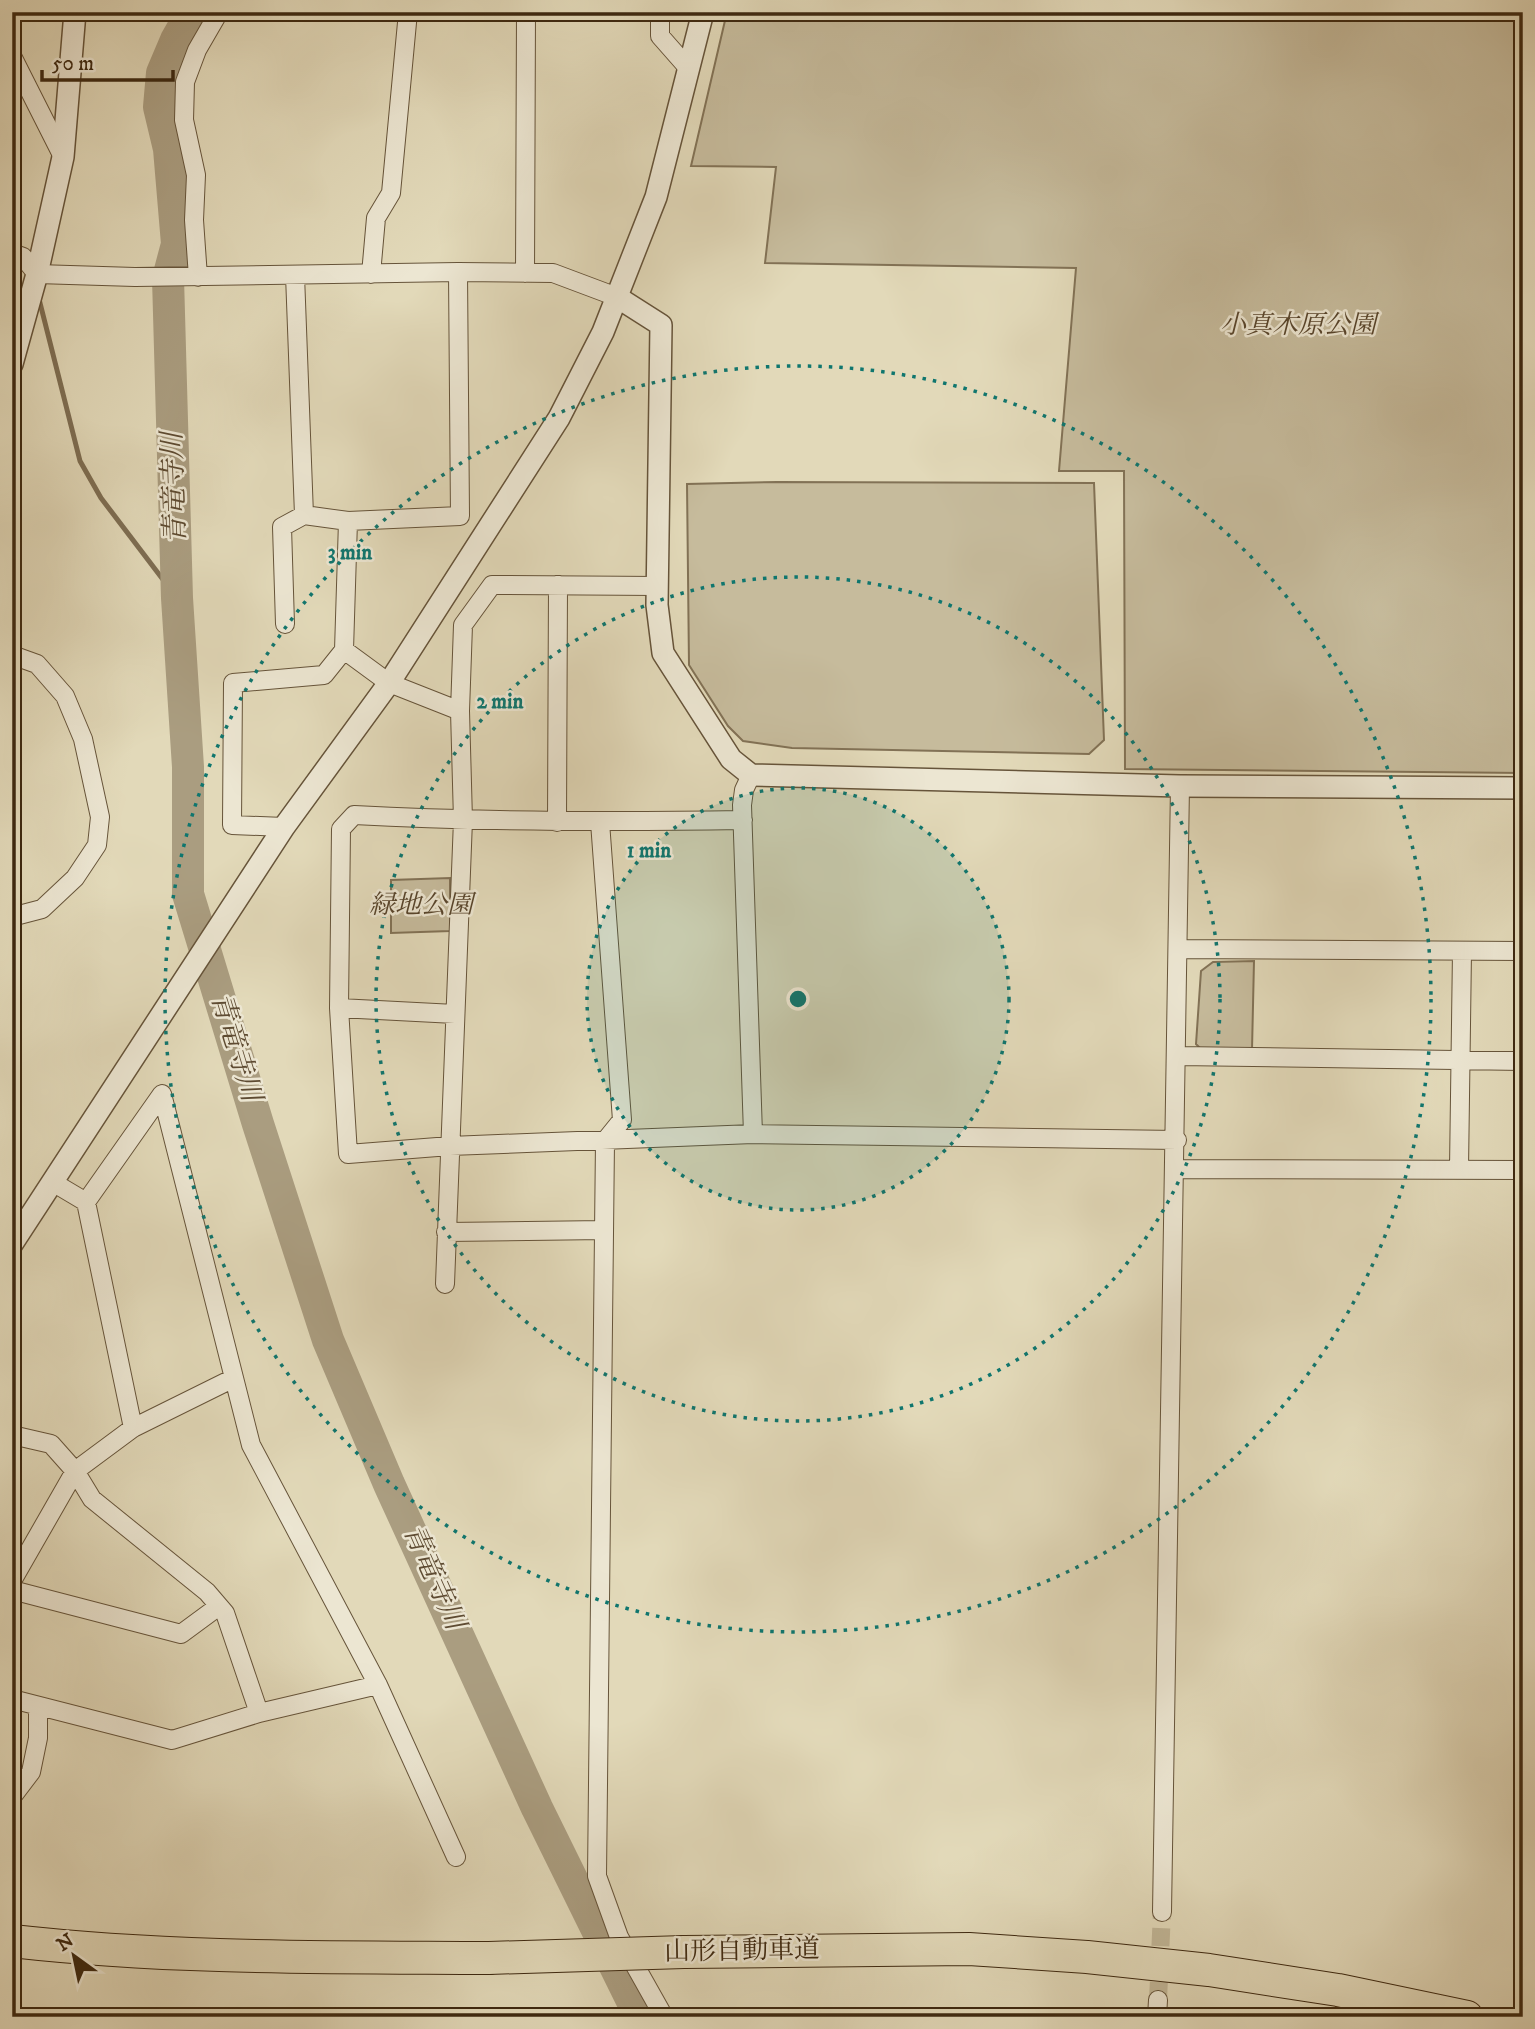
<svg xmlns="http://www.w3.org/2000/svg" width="1535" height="2029" font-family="'IM FELL DW Pica','Noto Serif JP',serif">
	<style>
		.green { fill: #c6bb9c; stroke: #827256; stroke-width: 2 }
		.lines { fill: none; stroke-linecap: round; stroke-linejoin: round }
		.stream { stroke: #7e6e53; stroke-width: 5 }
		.river { stroke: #aa9d80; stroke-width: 32 }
		.minor-tunnel { stroke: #c1b697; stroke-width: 18; stroke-dasharray: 18 9; stroke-linecap: butt }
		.minor-casing { stroke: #66543a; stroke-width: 20 }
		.tertiary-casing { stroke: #66543a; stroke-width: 24 }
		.motorway-casing { stroke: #3d2810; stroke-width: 34 }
		.minor { stroke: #ece6d2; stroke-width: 18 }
		.tertiary { stroke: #ece6d2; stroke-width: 21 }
		.motorway { stroke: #e2d9b9; stroke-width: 32 }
		.motorway-bridge-casing { stroke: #3d2810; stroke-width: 34; stroke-linecap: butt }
		.motorway-bridge { stroke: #e2d9b9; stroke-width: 32 }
		.ring { fill: none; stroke: #0f766e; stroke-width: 3.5; stroke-dasharray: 3.5 7 }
		.labels { text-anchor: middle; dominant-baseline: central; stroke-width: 5; stroke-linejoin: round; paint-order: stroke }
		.park-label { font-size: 26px; font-style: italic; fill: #58452c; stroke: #ece6d2 }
		.street-label { font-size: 26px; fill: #3d2810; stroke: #ece6d2 }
		.water-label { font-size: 28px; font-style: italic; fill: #5e4b32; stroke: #ece6d2 }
		.centre { fill: #0f766e; stroke: #ece6d2; stroke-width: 3.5 }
		.ring-label { font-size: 21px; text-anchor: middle; font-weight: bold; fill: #0f766e; stroke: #ece6d2; stroke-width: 5; stroke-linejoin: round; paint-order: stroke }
	</style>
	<rect width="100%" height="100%" fill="#e2d9b9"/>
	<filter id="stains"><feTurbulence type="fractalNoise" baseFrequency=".00286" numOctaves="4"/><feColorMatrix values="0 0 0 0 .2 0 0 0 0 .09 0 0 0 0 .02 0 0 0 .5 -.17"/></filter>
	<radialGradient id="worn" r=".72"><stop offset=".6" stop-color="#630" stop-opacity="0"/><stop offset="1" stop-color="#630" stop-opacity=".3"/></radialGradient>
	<path class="green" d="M727 12H1523V773L1125 769 1124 471H1059L1076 268 765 263 776 167 691 166Z
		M777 482 1094 483 1104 740 1089 754 792 748 743 741 728 726 689 665 687 484Z
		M450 878V931L391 933V880Z
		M1254 961 1252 1050 1203 1051 1196 1044 1201 971 1213 962Z"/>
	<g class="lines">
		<path class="stream" d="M38 295 80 461 101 498 177 598"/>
		<path class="river" d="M192 12 176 40 162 73 159 107 169 149 177 244 168 278 177 598 188 767V894L258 1124 328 1340 389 1484 537 1808 640 2017"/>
		<path class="minor-tunnel" d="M1158 2000 1162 1912"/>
		<defs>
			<path id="minor" d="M660 12V36L689 69
				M12 56 63 157
				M12 253 23 257 37 274 135 277 458 272 553 273 617 297
				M525 273 526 12
				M371 274 376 218 391 193 408 12
				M295 275 304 515
				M198 277 194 220 196 175 184 120 185 82 197 50 219 12
				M285 624 282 527 304 515 348 521
				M344 650 389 683 460 711 463 820 445 1284
				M12 655 37 664 65 696 83 739 100 817 97 845 75 878 42 909 19 915 12 913
				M460 711 463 625 492 585 658 586
				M751 775 744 790 742 805 753 1134
				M743 820C613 822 484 822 354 815L341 829 339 1008 348 1154 450 1146 753 1134 1177 1140
				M557 822 558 585
				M600 822 622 1120 605 1141 597 1876 619 1937 664 2017
				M284 827 232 825 233 683 324 675 344 650 348 521 460 516 458 272
				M1179 949 1523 951
				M339 1008 455 1014
				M1178 1056 1523 1061
				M1176 1169 1523 1170
				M1459 1169 1462 951
				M54 1183 86 1202
				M446 1232 604 1230
				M133 1428 86 1202 162 1094 251 1445 378 1685 456 1857
				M12 1435 51 1444 75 1471 92 1499 207 1592 225 1613 259 1713
				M12 1581 75 1471 133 1428 234 1378
				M12 1590 181 1634 219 1606
				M12 1699 172 1740 259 1713 378 1685
				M12 1797 31 1772 38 1738V1707
				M1162 1912C1167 1536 1177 1161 1180 786
				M1157 2017 1158 2000"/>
			<path id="tertiary" d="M617 297 661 325 657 605 663 653 731 759 751 775 1180 786 1523 788
				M12 364 37 274 63 157 75 12
				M12 1244 284 827 389 683 559 418 603 332 656 197 703 12"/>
			<path id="motorway" d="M12 1941C171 1959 330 1957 489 1958
				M684 1952 969 1949 1087 1957 1209 1970 1338 1990 1467 2017"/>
		</defs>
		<use href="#minor" class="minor-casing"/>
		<use href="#tertiary" class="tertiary-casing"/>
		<use href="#motorway" class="motorway-casing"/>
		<use href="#minor" class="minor"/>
		<use href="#tertiary" class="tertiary"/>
		<use href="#motorway" class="motorway"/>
		<defs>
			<path id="motorway-bridge" d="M489 1958 684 1952"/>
		</defs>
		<use href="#motorway-bridge" class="motorway-bridge-casing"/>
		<use href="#motorway-bridge" class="motorway-bridge"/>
	</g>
	<circle cx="798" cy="999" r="211" fill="#0f766e" fill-opacity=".12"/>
	<g class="ring">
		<circle cx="798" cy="999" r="211"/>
		<circle cx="798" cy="999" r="422"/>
		<circle cx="798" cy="999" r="633"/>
	</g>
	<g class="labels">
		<g class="park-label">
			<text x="1298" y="325">小真木原公園</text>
			<text x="421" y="905">緑地公園</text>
		</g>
		<g class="street-label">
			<text transform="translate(742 1951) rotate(-1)">山形自動車道</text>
		</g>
		<g class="water-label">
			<text transform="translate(174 488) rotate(-92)">青竜寺川</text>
			<text transform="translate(236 1047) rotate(73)">青竜寺川</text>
			<text transform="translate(434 1577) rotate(66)">青竜寺川</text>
		</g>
	</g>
	<circle cx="798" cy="999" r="10" class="centre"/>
	<g class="ring-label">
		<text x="350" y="559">3 min</text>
		<text x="500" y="708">2 min</text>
		<text x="649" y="857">1 min</text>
	</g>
	<rect width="1535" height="2029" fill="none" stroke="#e2d9b9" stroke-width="42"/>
	<rect x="14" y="14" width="1507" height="2001" fill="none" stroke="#3d2810" stroke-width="3.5"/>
	<rect x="21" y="21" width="1493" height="1987" fill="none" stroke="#3d2810" stroke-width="2"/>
	<g transform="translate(74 1956) rotate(327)" stroke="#ece6d2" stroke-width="5" paint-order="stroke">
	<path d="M0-5L12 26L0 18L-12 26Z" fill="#3d2810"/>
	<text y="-10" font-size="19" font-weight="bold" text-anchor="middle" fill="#3d2810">N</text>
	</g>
	<path d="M42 70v10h131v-10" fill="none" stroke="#3d2810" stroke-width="3.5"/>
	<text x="52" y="70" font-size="21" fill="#3d2810" stroke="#ece6d2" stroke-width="5" paint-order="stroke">50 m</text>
	<rect width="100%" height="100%" filter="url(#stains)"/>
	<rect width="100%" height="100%" fill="url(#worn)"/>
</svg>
